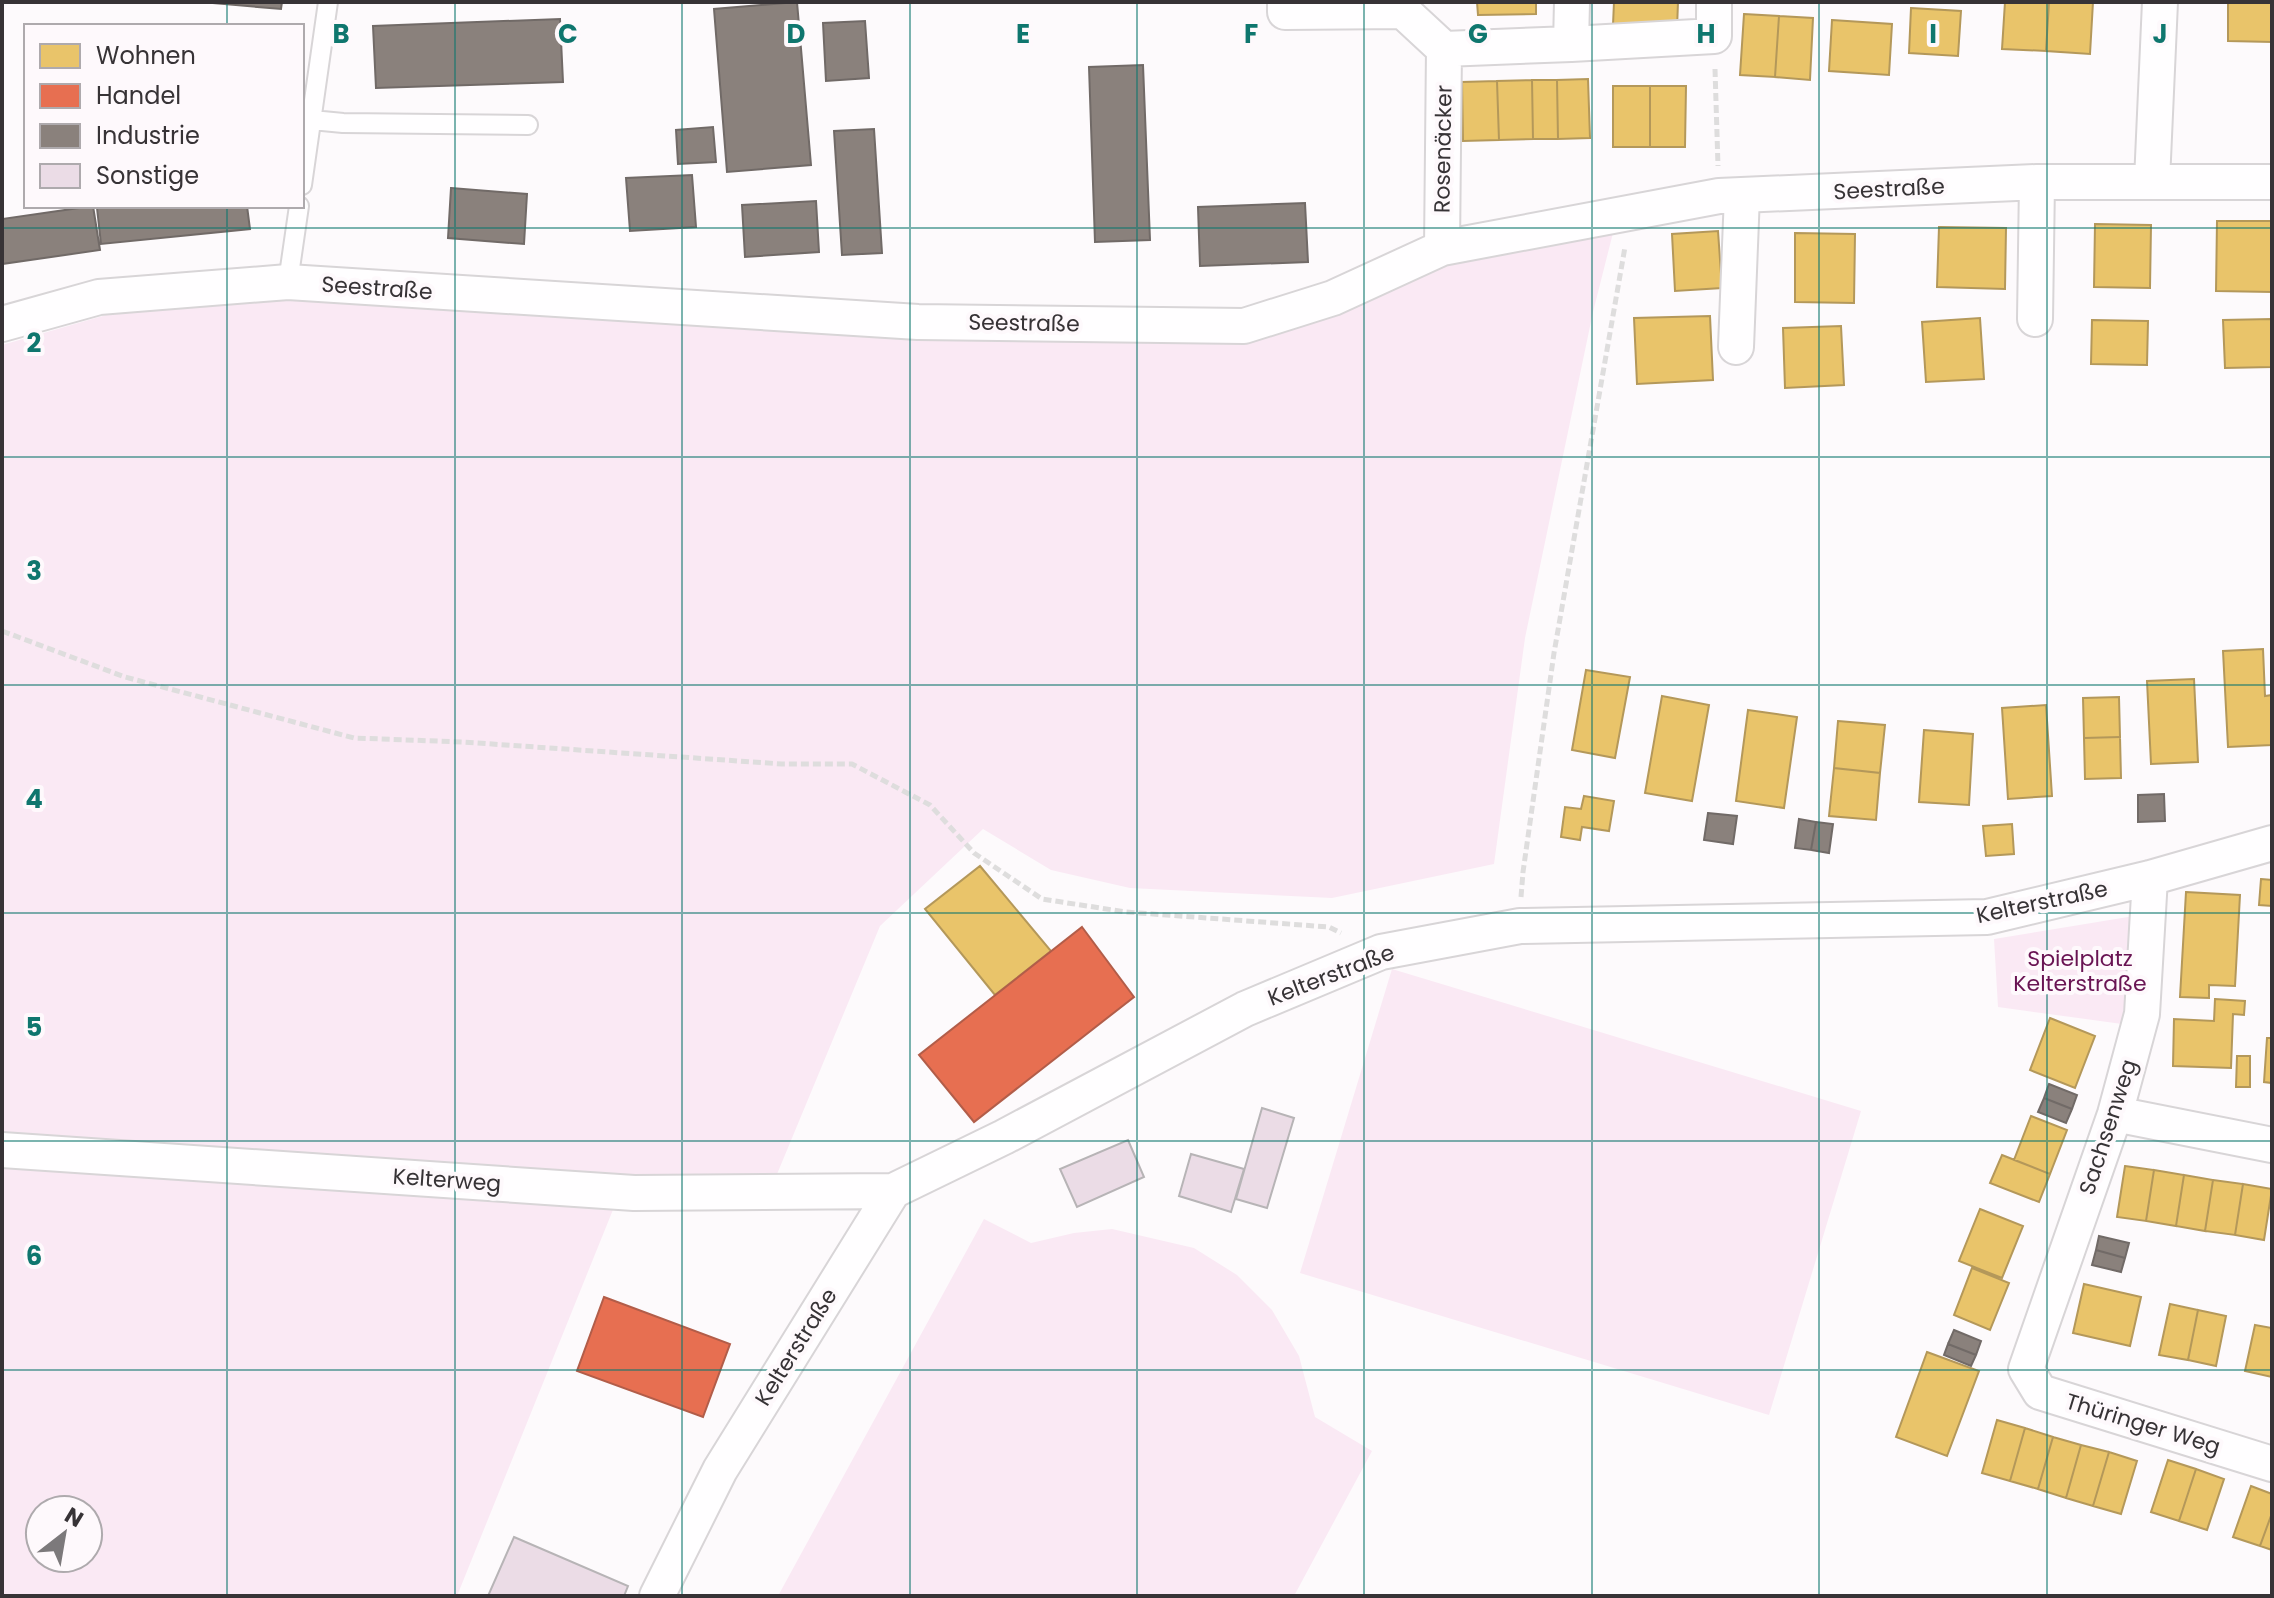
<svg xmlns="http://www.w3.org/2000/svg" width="2274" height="1598" font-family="Poppins,sans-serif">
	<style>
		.green { fill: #fae9f4; fill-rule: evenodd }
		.homes { fill: #e9c46a; stroke: #b4985a; stroke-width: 2 }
		.shops { fill: #e76f51; stroke: #b25d49; stroke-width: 2 }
		.industry { fill: #8a817c; stroke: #716a67; stroke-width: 2 }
		.building { fill: #ebdce6; stroke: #b7b4b6; stroke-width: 2 }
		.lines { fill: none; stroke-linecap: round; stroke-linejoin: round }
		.lane-casing { stroke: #d8d5d7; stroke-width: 22 }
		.street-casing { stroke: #d8d5d7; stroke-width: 38 }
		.path { stroke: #dedddd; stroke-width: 5; stroke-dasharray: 8 4; stroke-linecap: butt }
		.lane { stroke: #fffeff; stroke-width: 18 }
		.street { stroke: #fffeff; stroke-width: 34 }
		.grid { fill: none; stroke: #0f766e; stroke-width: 2; stroke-opacity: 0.55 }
		.labels { text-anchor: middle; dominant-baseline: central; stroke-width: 8; stroke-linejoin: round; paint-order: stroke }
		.street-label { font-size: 22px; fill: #373336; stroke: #fef9fc }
		.park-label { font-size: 22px; fill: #691453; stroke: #fef9fc }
		.grid-label { font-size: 26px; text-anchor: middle; font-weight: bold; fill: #0f766e; stroke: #fef9fc; stroke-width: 8; stroke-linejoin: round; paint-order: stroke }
	</style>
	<rect width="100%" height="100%" fill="#fdfafc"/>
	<path class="green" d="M1616 221 1593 312 1525 638 1494 864 1332 898 1130 888 1051 870 983 829 880 926 775 1179 625 1180 457 1596H2V345L113 313 296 296 1244 337 1444 263ZM40 1510H88V1558H40Z
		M2134 916 2122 1024 1998 1007 1994 939Z
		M1392 969 1861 1111 1769 1415 1300 1273Z
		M984 1219 1031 1243 1074 1233 1112 1229 1194 1248 1237 1275 1272 1310 1299 1356 1315 1417 1372 1451 1294 1596H778Z"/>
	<path class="homes" d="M1477 2H1536V14L1478 15Z
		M1614 2H1678L1677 29 1613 25Z
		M2005 2H2049L2046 51 2002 49Z
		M2049 2H2093L2090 54 2046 51Z
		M2228 2H2272V42L2228 41Z
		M1911 8 1961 11 1958 56 1909 53Z
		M1744 14 1779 16 1775 77 1740 75Z
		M1779 16 1813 18 1810 80 1775 77Z
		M1832 20 1892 24 1889 75 1829 71Z
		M1588 79 1590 138 1558 139 1557 80Z
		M1532 80 1533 139 1499 140 1497 81Z
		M1532 80H1557L1558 139H1533Z
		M1497 81 1499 140 1463 141 1462 82Z
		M1613 86H1650V147H1613Z
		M1650 86H1686L1685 147H1650Z
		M2217 221H2272V292L2216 291Z
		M2095 224 2151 225 2150 288 2094 287Z
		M1939 227 2006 228 2005 289 1937 287Z
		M1718 231 1722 288 1675 291 1672 234Z
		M1795 233 1855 234 1854 303 1795 302Z
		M1710 316 1713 380 1637 384 1634 318Z
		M1980 318 1984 379 1926 382 1922 322Z
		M2272 319V367L2225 368 2223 320Z
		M2092 320 2148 321 2147 365 2091 364Z
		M1841 326 1844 385 1785 388 1783 328Z
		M2263 649 2265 696 2272 695V745L2228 747 2223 651Z
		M1586 670 1630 677 1615 758 1572 750Z
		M2194 679 2198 762 2151 764 2147 681Z
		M1662 696 1709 705 1692 801 1645 793Z
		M2119 697 2120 737 2084 738 2083 698Z
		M2046 705 2052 796 2008 799 2002 708Z
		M1748 710 1797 717 1784 808 1736 801Z
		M1838 721 1885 725 1880 773 1834 768Z
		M1924 730 1973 734 1969 805 1919 802Z
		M2120 737 2121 778 2085 779 2084 738Z
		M1834 768 1880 773 1876 820 1829 816Z
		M1584 796 1614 801 1609 831 1582 827 1580 840 1561 837 1565 807 1581 809Z
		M2012 824 2014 854 1986 856 1983 826Z
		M980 866 1051 951 995 995 925 909Z
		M2261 879 2272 880V906L2259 905Z
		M2186 892 2240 895 2235 986 2209 985V998L2180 997Z
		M2215 999 2245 1001 2244 1015 2233 1014 2231 1068 2173 1066 2174 1019 2214 1021Z
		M2050 1018 2095 1036 2075 1088 2030 1070Z
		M2267 1038H2272V1083L2264 1082Z
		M2237 1056H2250V1087H2236Z
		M2031 1116 2067 1130 2050 1174 2014 1160Z
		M2002 1155 2050 1174 2039 1202 1990 1183Z
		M2125 1166 2154 1170 2146 1221 2117 1217Z
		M2154 1170 2184 1175 2176 1226 2146 1221Z
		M2184 1175 2213 1180 2205 1231 2176 1226Z
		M2213 1180 2243 1184 2235 1235 2205 1231Z
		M2243 1184 2272 1189 2264 1240 2235 1235Z
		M1980 1209 2023 1226 2002 1278 1959 1261Z
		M1972 1268 2009 1283 1990 1330 1954 1315Z
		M2084 1284 2141 1297 2130 1346 2073 1333Z
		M2170 1304 2198 1310 2188 1360 2159 1355Z
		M2198 1310 2226 1316 2216 1366 2188 1360Z
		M2255 1325 2272 1328V1377L2245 1371Z
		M1927 1352 1979 1371 1947 1456 1896 1437Z
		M1997 1420 2025 1428 2010 1481 1982 1473Z
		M2025 1428 2053 1437 2038 1489 2010 1481Z
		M2053 1437 2081 1445 2066 1498 2038 1489Z
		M2081 1445 2109 1452 2093 1506 2066 1498Z
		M2109 1452 2137 1461 2121 1514 2093 1506Z
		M2168 1460 2196 1469 2179 1521 2151 1512Z
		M2196 1469 2224 1479 2207 1530 2179 1521Z
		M2251 1486 2272 1494V1513L2260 1546 2233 1537Z
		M2272 1513V1550L2260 1546Z"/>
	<path class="shops" d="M1082 927 1134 997 974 1122 919 1055Z
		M604 1297 730 1344 703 1417 577 1371Z"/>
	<path class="industry" d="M201 2H282L281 9Z
		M797 2 811 165 727 172 714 9Z
		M560 19 563 82 376 88 373 26Z
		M865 21 869 78 826 81 823 23Z
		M1143 65 1150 240 1095 242 1089 67Z
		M713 127 716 162 678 164 676 130Z
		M874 129 882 253 842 255 834 131Z
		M692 175 696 227 630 231 626 178Z
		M451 188 527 194 524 244 448 238Z
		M816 201 819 252 745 257 742 205Z
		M1305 203 1308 262 1200 266 1198 207Z
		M93 206 100 250 2 264V219Z
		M117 206H247L250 229 101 244 97 208Z
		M2164 794 2165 821 2138 822V795Z
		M1708 813 1737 816 1733 844 1704 840Z
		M1799 819 1816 822 1811 850 1795 848Z
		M1816 822 1833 824 1829 853 1811 850Z
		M2049 1084 2077 1095 2072 1109 2044 1098Z
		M2044 1098 2072 1109 2066 1123 2038 1112Z
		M2099 1236 2129 1243 2125 1258 2096 1250Z
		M2096 1250 2125 1258 2121 1272 2092 1265Z
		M1954 1330 1981 1341 1976 1355 1948 1344Z
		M1948 1344 1976 1355 1971 1366 1944 1355Z"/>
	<path class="building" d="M1262 1108 1294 1118 1267 1208 1236 1199Z
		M1128 1140 1144 1177 1077 1207 1060 1169Z
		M1191 1154 1244 1169 1231 1212 1179 1196Z
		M514 1537 628 1586 624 1596H488Z"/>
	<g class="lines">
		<defs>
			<path id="lane" d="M312 120 343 123 528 125
				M302 185 328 2
				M288 282 299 206"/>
			<path id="street" d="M1285 2V12L1403 11 1444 49
				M1571 44 1714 36V2
				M2152 181 2160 2
				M1442 248 1444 49 1571 44 1572 2
				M2035 319 2037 182
				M2 324 99 297 288 282 918 322 1244 326 1333 298 1442 248 1719 196 2037 182H2272
				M1736 347 1742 195
				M2150 878 2142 1014 2115 1114 2026 1369 2040 1392 2272 1464
				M2115 1114 2272 1145
				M2 1150 634 1193 893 1191
				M657 1596 720 1470 893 1191 1004 1137 1245 1009 1381 952 1520 926 1987 917 2150 878 2272 843"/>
		</defs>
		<use href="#lane" class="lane-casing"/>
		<use href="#street" class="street-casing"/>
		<path class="path" d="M1715 69 1718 166
			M2 631 125 677 354 738 463 742 782 764H852L930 805 974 853 1042 899 1126 912 1329 927 1341 933
			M1521 897 1523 872 1554 653 1625 247"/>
		<use href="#lane" class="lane"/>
		<use href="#street" class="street"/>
	</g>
	<path class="grid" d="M227 2V26M455 2V1596M682 2V1596M910 2V1596M1137 2V1596M1364 2V1596M1592 2V1596M1819 2V1596M2047 2V1596M227 206V1596M2 228H2272M2 457H2272M2 685H2272M2 913H2272M2 1141H2272M2 1370H2272"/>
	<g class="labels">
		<g class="street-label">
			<text transform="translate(1443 149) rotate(-89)">Rosenäcker</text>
			<text transform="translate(1889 189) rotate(-3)">Seestraße</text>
			<text transform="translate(377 288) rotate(4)">Seestraße</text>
			<text transform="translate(1024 323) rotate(1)">Seestraße</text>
			<text transform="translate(2042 902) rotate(-12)">Kelterstraße</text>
			<text transform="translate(1331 975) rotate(-21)">Kelterstraße</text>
			<text transform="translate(2108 1127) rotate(-72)">Sachsenweg</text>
			<text transform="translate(447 1180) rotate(4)">Kelterweg</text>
			<text transform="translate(796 1347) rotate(-58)">Kelterstraße</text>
			<text transform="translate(2143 1424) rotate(17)">Thüringer Weg</text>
		</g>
		<g class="park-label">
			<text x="2080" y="958">Spielplatz<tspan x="2080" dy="25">Kelterstraße</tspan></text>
		</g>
	</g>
	<g class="grid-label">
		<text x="341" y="43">B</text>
		<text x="568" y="43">C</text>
		<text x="796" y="43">D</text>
		<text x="1023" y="43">E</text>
		<text x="1251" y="43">F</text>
		<text x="1478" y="43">G</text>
		<text x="1706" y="43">H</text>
		<text x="1933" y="43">I</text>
		<text x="2160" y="43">J</text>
		<text x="34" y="352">2</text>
		<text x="34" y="580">3</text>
		<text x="34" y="808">4</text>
		<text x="34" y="1036">5</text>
		<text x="34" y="1265">6</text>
	</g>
	<rect width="2274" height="1598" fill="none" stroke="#373336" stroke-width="8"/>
	<rect x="24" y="24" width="280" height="184" fill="#fef9fc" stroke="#aeaaad" stroke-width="2"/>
	<rect x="40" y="44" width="40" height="24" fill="#e9c46a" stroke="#aeaaad" stroke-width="2"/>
	<text x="96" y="64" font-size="24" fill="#373336">Wohnen</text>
	<rect x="40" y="84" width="40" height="24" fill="#e76f51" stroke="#aeaaad" stroke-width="2"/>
	<text x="96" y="104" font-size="24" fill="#373336">Handel</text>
	<rect x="40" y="124" width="40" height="24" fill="#8a817c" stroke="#aeaaad" stroke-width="2"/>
	<text x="96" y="144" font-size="24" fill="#373336">Industrie</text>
	<rect x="40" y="164" width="40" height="24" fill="#ebdce6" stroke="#aeaaad" stroke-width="2"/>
	<text x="96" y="184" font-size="24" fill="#373336">Sonstige</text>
	<g transform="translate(64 1534) rotate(31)"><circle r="38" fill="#fef9fc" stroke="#aeaaad" stroke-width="2"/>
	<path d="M0-6L14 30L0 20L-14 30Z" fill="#7c797b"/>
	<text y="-12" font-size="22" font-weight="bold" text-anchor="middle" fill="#373336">N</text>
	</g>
</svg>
